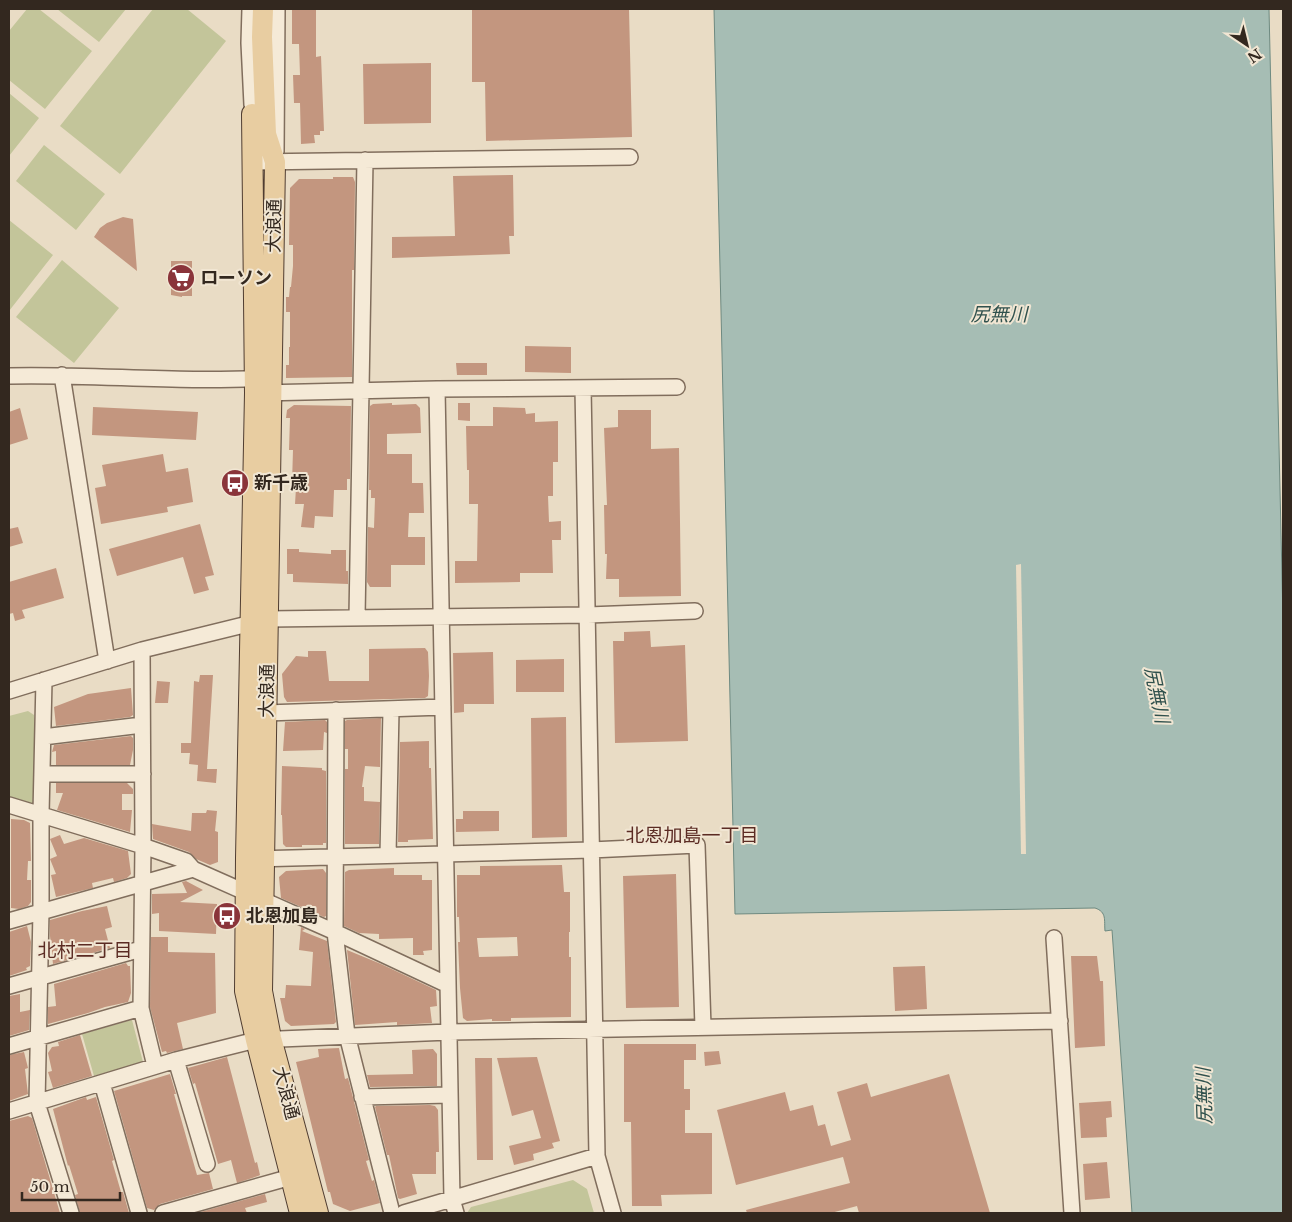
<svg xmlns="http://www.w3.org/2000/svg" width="1292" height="1222" font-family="'Libre Baskerville','Noto Sans JP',serif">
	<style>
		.green { fill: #c3c59a }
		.water { fill: #a6bdb4; stroke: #6e8a81 }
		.pier { fill: #e9dcc5 }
		.building { fill: #c3967f; fill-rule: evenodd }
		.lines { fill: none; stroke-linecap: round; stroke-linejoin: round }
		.minor-casing { stroke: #816e5d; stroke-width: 18 }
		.major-casing { stroke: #503d31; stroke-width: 22 }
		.minor { stroke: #f5ead7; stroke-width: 15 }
		.major { stroke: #e8cda1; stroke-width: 20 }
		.labels { text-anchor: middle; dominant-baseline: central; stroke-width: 4; stroke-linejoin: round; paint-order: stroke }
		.street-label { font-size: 18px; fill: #33281f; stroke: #f1e6d3 }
		.poi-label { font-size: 18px; font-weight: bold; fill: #33281f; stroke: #f1e6d3; text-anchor: start }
		.water-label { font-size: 19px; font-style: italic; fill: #30514d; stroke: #f1e6d3 }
		.neighbourhood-label { font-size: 19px; fill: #5b2b23; stroke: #f1e6d3 }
	</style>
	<rect width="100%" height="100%" fill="#e9dcc5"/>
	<path class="green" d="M27 9H39L92 51 45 109 9 80V31Z
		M57 9H126L99 42Z
		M153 9H187L226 41 120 174 60 126Z
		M9 93 39 118 9 156Z
		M44 145 105 194 76 230 16 181Z
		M9 220 53 255 9 311Z
		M62 260 119 308 74 363 16 317Z
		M28 711 34 715 36 801 28 806 9 801V716Z
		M132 1020 143 1062 94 1076 82 1034Z
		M573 1180 587 1189 594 1213H467L471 1207Z"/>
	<path class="water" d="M714 9H1269L1283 620V1213H1132L1112 930 1105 931C1104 920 1107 912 1095 908L735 914Z"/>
	<path class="pier" d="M1021 564 1026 854H1021L1016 565Z"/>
	<path class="building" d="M292 9H316V57L321 56 324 131H320V135H314L315 143 301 144 300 103H294L293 75H300L299 44H292Z
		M472 9H629L632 137 486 141 485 82H472Z
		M431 63V123L364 124 363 64Z
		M513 175 514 236H509L510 254 392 258V237L455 236 453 176Z
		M333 177H353L355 182 354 270H352V377L286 378V365H289V347H290V312H286V297H289L290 287H291L293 266V245H289L290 188 299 179H333Z
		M123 217 133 219 137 271 94 237 100 228 107 223Z
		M171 261H192V296H182V297L171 295Z
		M525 346 571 347V373L525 372Z
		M456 363H487V375H457Z
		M392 403V405L416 404 420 408 421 433 387 434V454H412V483H423L424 513H409L408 537H425V565H391V587H370L367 582 368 527 374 528 375 498H371V490H369L370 406 373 404Z
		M458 403H470V421L458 420Z
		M294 405 351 406 350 479H347V490H334L333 517 315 516 314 528 301 527 304 504H295L296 488H294V483H292L293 450H289L290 418H286L287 410Z
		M93 407 198 412 196 440 92 435Z
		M493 407 525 408 526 414 535 413V422L558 421V462H553V496H548L549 522 561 521V540H552L553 573H520V582L455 583V561H477L478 504H469V470H467L466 426H493Z
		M20 408 28 439 9 445V412Z
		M618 410H651V449L679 448 681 596 619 597V579H606L607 554H605L604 505H607L604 428 618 427Z
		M163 454 166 472 188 468 193 502 167 507 168 512 101 524 95 488 106 486 102 465Z
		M200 524 214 575 205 577 209 590 194 594 183 557 117 576 109 549Z
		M18 527 23 543 9 547V529Z
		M287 549H299V552L331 554V550H346V571H348V584L293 582V574H287Z
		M56 568 64 598 22 610 25 618 15 621 13 613 9 614V582Z
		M650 631 651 647 685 645 688 741 615 743 613 641H624V632Z
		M425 648 428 652 429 676 428 696 425 698 287 702 284 697 282 674 296 656 308 657V651H326L329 681H369V649Z
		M493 652 494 704H464V712L454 713 453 653Z
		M564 659V692H516V660Z
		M200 675H213L207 769H217L216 783 197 781 198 765 189 764 190 753H181V743H191L194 681 199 682Z
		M157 681 170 682 168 703H155Z
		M131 688 133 715 130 717 56 726 54 707 88 694Z
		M566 717 567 837 532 838 531 718Z
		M381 718 380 767 365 766 362 787H364V801L380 802 379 844H345V769H348V749H345V721L347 720Z
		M325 720 327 722V733L324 732 323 750 283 751 285 722Z
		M131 736 133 738V750L130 765H56V751L52 752 54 745Z
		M429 741V768H431L433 839 408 840V842H398L400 742Z
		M282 766 322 768V770L326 771V843H323V845H302V847H286L283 844 282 815H281Z
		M56 783H127L133 789V794H122V810H132L130 832 57 810 63 793H56Z
		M207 810 217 811 215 831 218 832V862L210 865 196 859 189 852 153 839 152 824 191 831 192 813H206Z
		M463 811H499V831L456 832V819H463Z
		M11 819 24 820 30 823 31 861H28L27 880H31V902L28 906 19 909 11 908Z
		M60 835 64 844 84 838 128 851 131 874 127 878 114 882 113 878 92 883 93 888 56 897 51 875 56 874 50 859 57 856 50 839Z
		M562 865 564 892H570V932H569V957H571V1017L511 1018V1021H492V1019L467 1021 463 1018 460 988 458 942H460L459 917H457V875H480V866ZM517 937 518 956 479 957 477 938Z
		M394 868V875H422V880H432V950L423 951 424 955H413V938L379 939V934L359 933 344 926 345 872 349 870Z
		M323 869 326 873V916L324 917 281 898 279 877 286 871Z
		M676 874 679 1007 626 1008 623 876Z
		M186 881 203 890 180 902 217 904 216 934 159 931V913L152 914V894L187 893 182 882Z
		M107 906 112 927 105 929 110 948 53 964 50 936V920L82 911Z
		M27 926 31 942 30 966 26 968 27 970 9 976V932Z
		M301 927 305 929 302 931 327 941 336 1022 334 1024 291 1026 285 1021 280 998H285L286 985 311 986 313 952 299 950Z
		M151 937H168V952L215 953 216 1013 177 1023 183 1049 167 1053 166 1051 162 1052 150 1007Z
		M347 950 381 964 436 990 437 1006 430 1007 432 1023 397 1025V1022L355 1025Z
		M1071 956H1097L1100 981H1103L1105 1046 1075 1048Z
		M126 963 128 966H130L131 993 128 1002 105 1007 88 1013 48 1024V1007L56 1006 54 984Z
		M925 966 927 1009 895 1011 893 967Z
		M20 994V1012L30 1010 29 1030 9 1036V996Z
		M80 1035 92 1076 53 1088 48 1072 52 1071 48 1053 52 1047 59 1046 58 1042Z
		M624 1044H696V1060H684V1089H690V1110H685V1133H712V1194L661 1195 662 1206H632L631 1122H624Z
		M339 1048 345 1079 348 1078 369 1160 366 1161 372 1181 374 1180 380 1203 350 1211 333 1204 330 1192H328L296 1062 319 1057 318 1049Z
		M433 1049 437 1054V1086L370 1087 367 1075 413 1074 412 1050Z
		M719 1051 721 1064 705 1066 704 1052Z
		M24 1052 28 1068 25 1069 28 1094 9 1101V1055Z
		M227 1057 255 1163 257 1162 260 1175 258 1176 237 1183 231 1160 218 1164 195 1083 193 1084 188 1068Z
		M537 1057 560 1141 552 1143 554 1148 533 1154 534 1160 514 1165 509 1146 541 1138 533 1110 512 1116 497 1058Z
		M475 1058H492L493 1160H477Z
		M170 1074 176 1094H174L197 1175 209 1173 213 1189 160 1204 154 1210 147 1208 114 1091Z
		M949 1074 990 1213H859L857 1206 831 1213H747L746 1210 850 1183 843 1157 736 1185 717 1110 785 1092 790 1111 813 1105 818 1126 825 1124 831 1146 851 1140 837 1092 867 1083 871 1097Z
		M86 1097 87 1100 96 1097 114 1160 112 1161 121 1192H123L129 1213H80L75 1195 78 1194 69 1165 68 1166 53 1109Z
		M1111 1101 1112 1117 1106 1118 1107 1137 1081 1138 1079 1103Z
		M430 1105 435 1106 438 1110 439 1152H436V1174H412L417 1194 400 1199 398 1198 389 1155H387L375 1107 376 1106Z
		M28 1116 32 1118 60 1213H9V1121Z
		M1107 1162 1110 1198 1085 1200 1083 1164Z
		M265 1194 267 1202 245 1208 247 1213H197Z"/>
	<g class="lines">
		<defs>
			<path id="minor" d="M250 9 249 43 252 105
				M276 152 277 9
				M254 162 630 157
				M62 375 107 661
				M9 376C94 374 180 383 265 378
				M583 388 597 1156 613 1213
				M437 389 452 1199 456 1213
				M261 393 437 389 677 387
				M357 617 365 160
				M142 650 143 846 141 1008 155 1066
				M44 680 41 814V911L37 1103 71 1213
				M9 691 142 650 268 619 588 615 695 611
				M336 710 335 932 347 1035 392 1213
				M266 713 443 707
				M43 737 142 725
				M42 774H143
				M9 805 143 846 186 861 193 869 335 932 448 985
				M388 855 391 710
				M254 859 591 850 697 845 703 1027
				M9 921 193 869
				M1054 938 1072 1213
				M9 986 141 949
				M9 1046 141 1008
				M176 1060 207 1164
				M102 1083 139 1213
				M362 1097 450 1095
				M9 1111 176 1060 256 1040 449 1032 1060 1021
				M163 1213 291 1177
				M404 1213 597 1156"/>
			<path id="major" d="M263 9 262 37 266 134 275 162 262 991 271 1038 318 1213
				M252 114 255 393 246 858 245 991 256 1040 300 1213"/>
		</defs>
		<use href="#minor" class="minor-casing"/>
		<use href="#major" class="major-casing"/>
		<use href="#minor" class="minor"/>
		<use href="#major" class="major"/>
	</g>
	<defs>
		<symbol id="supermarket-disc" viewBox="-11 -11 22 22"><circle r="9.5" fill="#8a343a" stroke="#f1e6d3"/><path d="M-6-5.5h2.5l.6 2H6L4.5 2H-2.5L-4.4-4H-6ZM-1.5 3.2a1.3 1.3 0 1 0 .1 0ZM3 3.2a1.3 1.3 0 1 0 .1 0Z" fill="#fff"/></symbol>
		<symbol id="bus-disc" viewBox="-11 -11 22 22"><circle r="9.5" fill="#8a343a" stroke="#f1e6d3"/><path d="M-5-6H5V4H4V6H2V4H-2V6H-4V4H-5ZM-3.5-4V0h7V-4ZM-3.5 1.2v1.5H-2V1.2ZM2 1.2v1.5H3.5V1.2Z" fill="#fff"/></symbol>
	</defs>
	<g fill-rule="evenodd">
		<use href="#supermarket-disc" x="165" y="262" width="32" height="32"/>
		<use href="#bus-disc" x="219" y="467" width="32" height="32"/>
		<use href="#bus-disc" x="211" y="900" width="32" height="32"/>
	</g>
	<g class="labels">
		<g class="street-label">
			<text transform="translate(274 226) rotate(-89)">大浪通</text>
			<text transform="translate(267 691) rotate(-89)">大浪通</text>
			<text transform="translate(286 1093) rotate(75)">大浪通</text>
		</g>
		<g class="poi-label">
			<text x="200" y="278">ローソン</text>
			<text x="254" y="483">新千歳</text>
			<text x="246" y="916">北恩加島</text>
		</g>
		<g class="water-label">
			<text x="999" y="314">尻無川</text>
			<text transform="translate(1157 695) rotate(78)">尻無川</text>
			<text transform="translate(1204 1096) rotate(-92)">尻無川</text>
		</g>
		<g class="neighbourhood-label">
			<text x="692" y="835">北恩加島一丁目</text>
			<text x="85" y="950">北村二丁目</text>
		</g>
	</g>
	<rect width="1292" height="1222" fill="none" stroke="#33281f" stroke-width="20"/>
	<g transform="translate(1247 45) rotate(145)" stroke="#f1e6d3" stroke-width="4" paint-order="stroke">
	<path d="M0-4L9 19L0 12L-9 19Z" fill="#33281f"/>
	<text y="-8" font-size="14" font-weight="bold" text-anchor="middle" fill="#33281f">N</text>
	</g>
	<path d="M22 1192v8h98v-8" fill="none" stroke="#33281f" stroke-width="2.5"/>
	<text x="30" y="1192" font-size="15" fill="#33281f" stroke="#f1e6d3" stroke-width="4" paint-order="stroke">50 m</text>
</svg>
